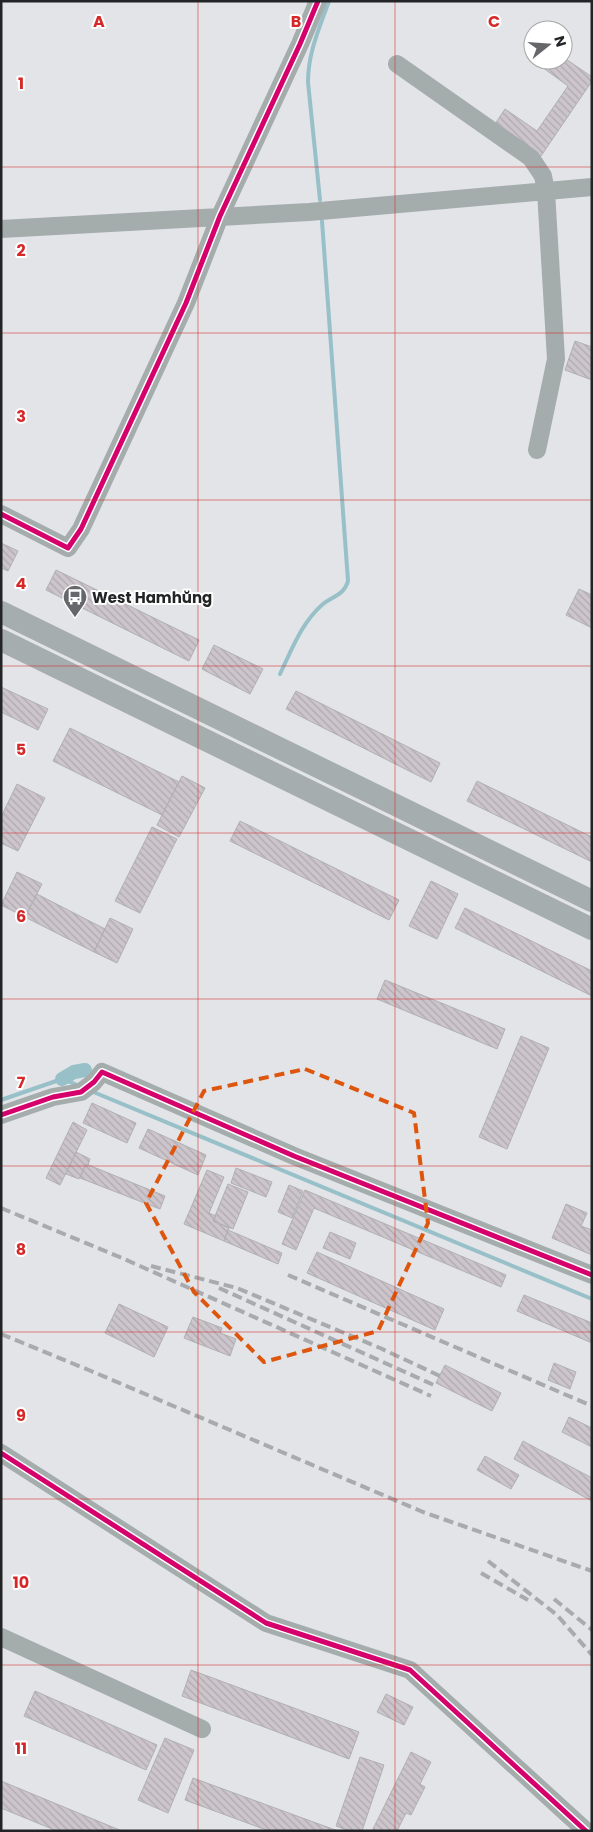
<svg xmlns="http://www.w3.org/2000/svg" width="593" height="1832" font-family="Poppins,sans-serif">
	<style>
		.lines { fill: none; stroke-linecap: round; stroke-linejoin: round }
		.stream { stroke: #97c0c8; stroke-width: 4 }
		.canal { stroke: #97c0c8; stroke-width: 14 }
		.building { fill: url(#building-back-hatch); stroke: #b0b0b2 }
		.minor { stroke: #a4acac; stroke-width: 18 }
		.major { stroke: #a6adaf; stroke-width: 22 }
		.rail { stroke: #a7abad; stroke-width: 4; stroke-dasharray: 10 5; stroke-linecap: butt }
		.cycleway-casing { stroke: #fff; stroke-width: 8 }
		.cycleway { stroke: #d6006c; stroke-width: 5 }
		.marked { fill: none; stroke: #de560d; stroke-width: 4; stroke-dasharray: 10 6; stroke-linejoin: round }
		.grid { fill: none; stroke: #d62828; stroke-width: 1; stroke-opacity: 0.55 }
		.labels { text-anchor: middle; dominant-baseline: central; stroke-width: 4; stroke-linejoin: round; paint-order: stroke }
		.poi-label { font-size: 15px; font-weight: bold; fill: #232426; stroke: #fff; text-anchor: start }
		.grid-label { font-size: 16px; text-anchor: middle; font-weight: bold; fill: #d62828; stroke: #fff; stroke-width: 4; stroke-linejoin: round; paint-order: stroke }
	</style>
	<defs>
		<pattern id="building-back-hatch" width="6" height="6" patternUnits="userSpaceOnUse" patternTransform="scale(1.25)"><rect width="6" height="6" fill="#cdc5cc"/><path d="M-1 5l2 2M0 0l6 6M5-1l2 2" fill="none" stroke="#b0a9af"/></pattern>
	</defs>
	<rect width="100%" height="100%" fill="#e2e4e7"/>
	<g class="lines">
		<path class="stream" d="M320 200 308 82C308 53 319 29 329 1
			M280 674C292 649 302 622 323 604 333 596 344 595 348 581L322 221
			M91 1091 592 1299
			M1 1100 62 1079 80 1086"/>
		<path class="canal" d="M62 1079 74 1072 85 1070"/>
	</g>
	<path class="building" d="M563 57 592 77V81L541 156 495 124 505 109 537 131 568 86 542 67 547 60H563Z
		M575 341 592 347V380L565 370Z
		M1 543 18 551 8 571 1 568Z
		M56 570 199 640 189 661 46 590Z
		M579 589 592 595V628L566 615Z
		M214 645 263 669 250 694 202 669Z
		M1 687 48 709 38 730 1 712Z
		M296 691 440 763 431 782 286 709Z
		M70 728 179 782 162 815 53 761Z
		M182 776 205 788 179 837 157 825Z
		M477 781 592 837V862L467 801Z
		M17 784 45 798 18 851 1 843V817Z
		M240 821 399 900 389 920 230 841Z
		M152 827 177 839 140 913 115 901Z
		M17 872 42 884 25 917 1 905Z
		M431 881 458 894 437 939 409 926Z
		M37 894 105 929 94 952 25 917Z
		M465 908 592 971V996L455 928Z
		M110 918 133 929 117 963 94 952Z
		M385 980 505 1029 497 1049 377 999Z
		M521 1036 549 1048 507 1149 479 1137Z
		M92 1103 136 1123 127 1143 83 1123Z
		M73 1122 87 1130 60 1185 46 1178Z
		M148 1129 206 1155 198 1175 139 1148Z
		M76 1152 90 1159 88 1165 86 1164 79 1179 66 1174Z
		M86 1164 165 1196 160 1209 80 1178Z
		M236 1168 272 1182 266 1197 231 1183Z
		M207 1170 224 1177 209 1213 216 1216 213 1221 229 1228 224 1241 184 1224Z
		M228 1184 248 1192 233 1229 213 1221Z
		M289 1185 303 1191 292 1218 278 1212Z
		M305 1190 506 1275 501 1287 314 1208 296 1250 282 1244Z
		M566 1204 587 1213 581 1226 592 1230V1255L552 1238Z
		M228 1230 282 1253 278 1264 224 1241Z
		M330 1232 356 1243 350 1259 323 1248Z
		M317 1252 444 1309 435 1330 307 1273Z
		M524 1295 592 1323V1343L517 1311Z
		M119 1304 168 1327 154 1357 105 1333Z
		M193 1317 222 1328 220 1333 236 1339 230 1356 184 1338Z
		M554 1363 576 1372 570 1389 548 1380Z
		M445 1365 501 1393 492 1411 436 1383Z
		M569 1417 592 1428V1447L562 1432Z
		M523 1441 592 1478V1501L514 1459Z
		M485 1456 519 1475 511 1489 477 1470Z
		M191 1670 359 1732 349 1759 182 1696Z
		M35 1691 157 1745 146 1770 24 1716Z
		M386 1694 413 1707 404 1725 377 1712Z
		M165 1738 194 1750 168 1813 138 1800Z
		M411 1752 431 1762 420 1784 425 1787 411 1815 406 1813 397 1831H372Z
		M360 1757 384 1765 362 1831H350L336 1826Z
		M193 1778 338 1831H269L185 1800Z
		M1 1781 122 1831H57L1 1808Z"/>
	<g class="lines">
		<path class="minor" d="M397 64 531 158 543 176 546 191 556 359 537 450
			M1 229 309 212 592 187
			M1 514 68 548 81 529 186 303 220 216 300 44 318 1
			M1 1115 53 1097 81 1092 94 1082 102 1072 294 1156 592 1275
			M1 1453 266 1623 410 1670 586 1831
			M1 1637 202 1729"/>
		<path class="major" d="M1 612 592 901
			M1 640 592 929"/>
		<path class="rail" d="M1 1208 122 1258 431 1396
			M151 1266 237 1288 380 1348 440 1376
			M288 1275 592 1406
			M219 1288 436 1386
			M1 1334 91 1371 423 1512 592 1571
			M488 1561 557 1615 592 1655
			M481 1573 528 1600
			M554 1599 592 1630"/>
		<defs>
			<path id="cycleway" d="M1 514 68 548 81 529 186 303 220 216 300 44 318 1
				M1 1115 53 1097 81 1092 94 1082 102 1072 294 1156 592 1275
				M1 1453 266 1623 410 1670 586 1831"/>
		</defs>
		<use href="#cycleway" class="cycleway-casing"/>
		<use href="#cycleway" class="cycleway"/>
	</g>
	<path class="marked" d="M305 1069 414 1113 428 1223 378 1331 264 1362 194 1292 146 1203 204 1091Z"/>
	<path class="grid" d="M198 1V1831M395 1V1831M1 167H592M1 333H592M1 500H592M1 666H592M1 833H592M1 999H592M1 1166H592M1 1332H592M1 1499H592M1 1665H592"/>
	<defs>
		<symbol id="bus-pin" viewBox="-11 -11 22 30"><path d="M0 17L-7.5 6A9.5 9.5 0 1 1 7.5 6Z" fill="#66676a" stroke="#fff"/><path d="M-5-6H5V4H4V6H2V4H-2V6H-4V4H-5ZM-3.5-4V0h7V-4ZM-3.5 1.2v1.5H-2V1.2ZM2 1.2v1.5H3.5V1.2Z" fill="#fff"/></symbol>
	</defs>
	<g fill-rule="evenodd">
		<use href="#bus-pin" x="61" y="583" width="28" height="38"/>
	</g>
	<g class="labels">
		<g class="poi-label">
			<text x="92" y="597">West Hamhŭng</text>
		</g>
	</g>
	<g class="grid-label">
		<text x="99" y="27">A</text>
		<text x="296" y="27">B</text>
		<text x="494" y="27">C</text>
		<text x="21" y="89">1</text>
		<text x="21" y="256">2</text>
		<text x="21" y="422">3</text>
		<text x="21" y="589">4</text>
		<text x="21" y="755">5</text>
		<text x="21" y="922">6</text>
		<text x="21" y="1088">7</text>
		<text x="21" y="1255">8</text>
		<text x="21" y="1421">9</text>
		<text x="21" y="1588">10</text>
		<text x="21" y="1754">11</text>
	</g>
	<rect width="593" height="1832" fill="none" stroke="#232426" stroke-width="5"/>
	<g transform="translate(548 45) rotate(73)"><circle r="24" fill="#ffffff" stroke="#a7a7a8"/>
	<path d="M0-4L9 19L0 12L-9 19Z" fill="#66676a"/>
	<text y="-8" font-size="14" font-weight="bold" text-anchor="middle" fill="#232426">N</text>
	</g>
</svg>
